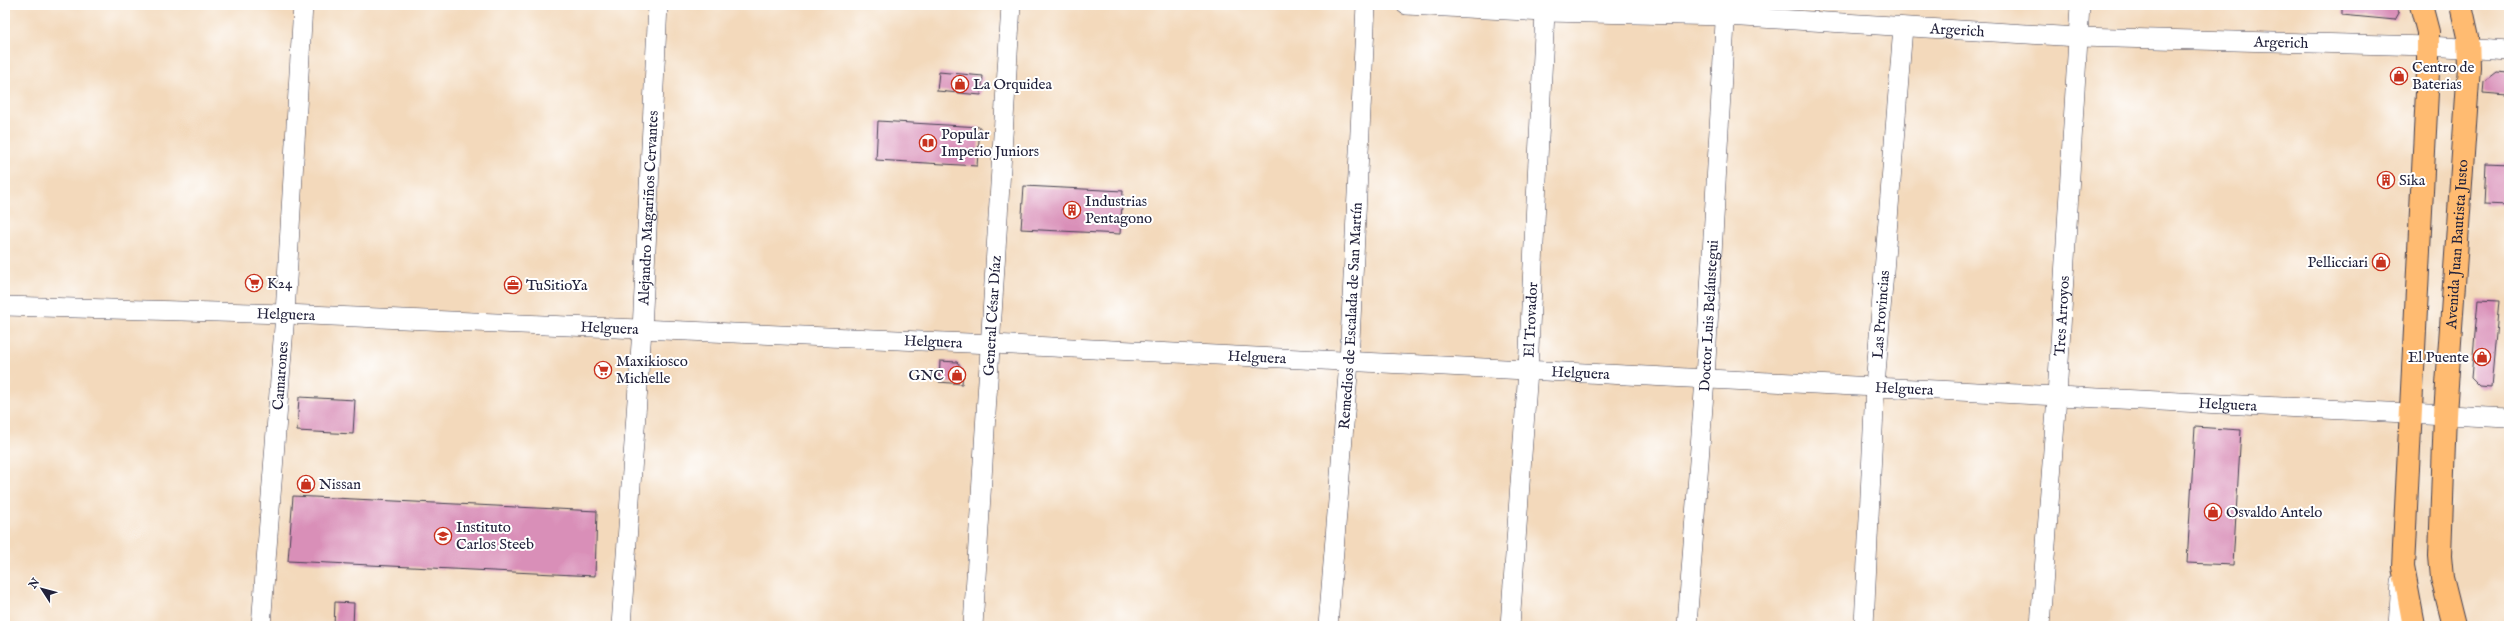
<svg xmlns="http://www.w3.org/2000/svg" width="2514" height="631" font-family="'IM FELL English',serif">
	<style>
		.building { fill: #d98fb8 }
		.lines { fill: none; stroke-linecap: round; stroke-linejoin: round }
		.minor-casing { stroke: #413d4e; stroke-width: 20 }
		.primary-casing { stroke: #413d4e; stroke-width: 24 }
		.minor { stroke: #fff; stroke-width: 19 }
		.primary { stroke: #ffbb71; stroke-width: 22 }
		.labels { text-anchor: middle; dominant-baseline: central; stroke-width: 4; stroke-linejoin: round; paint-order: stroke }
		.street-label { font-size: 15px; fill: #22223b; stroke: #fff }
		.poi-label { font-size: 15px; fill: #22223b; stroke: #fff; text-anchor: start }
	</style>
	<rect width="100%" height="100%" fill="#fff"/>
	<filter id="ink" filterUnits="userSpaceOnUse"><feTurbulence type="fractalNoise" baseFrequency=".025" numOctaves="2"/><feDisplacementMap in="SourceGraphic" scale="8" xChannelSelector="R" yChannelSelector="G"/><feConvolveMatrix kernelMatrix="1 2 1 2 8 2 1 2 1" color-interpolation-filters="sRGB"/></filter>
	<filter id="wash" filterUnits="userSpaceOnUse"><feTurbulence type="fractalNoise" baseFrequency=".012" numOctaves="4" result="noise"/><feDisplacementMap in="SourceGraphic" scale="16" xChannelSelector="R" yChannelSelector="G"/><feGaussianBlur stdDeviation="0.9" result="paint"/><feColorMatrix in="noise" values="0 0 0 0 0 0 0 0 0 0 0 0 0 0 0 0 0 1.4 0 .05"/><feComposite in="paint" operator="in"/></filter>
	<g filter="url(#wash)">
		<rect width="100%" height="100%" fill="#f3d9bb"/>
		<g id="blocks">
			<path class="building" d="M2342 5H2396L2399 13 2395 20 2342 15Z
				M939 72 983 76 981 95 937 91Z
				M2497 72 2509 73 2508 95 2483 93 2484 82Z
				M878 121 980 127 977 166 876 160Z
				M2486 163 2509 164V205L2484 204Z
				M1024 186 1123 191 1120 234 1021 229Z
				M2478 300 2499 301 2491 388 2480 387 2471 378Z
				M940 361 957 362 963 370 962 384 939 382Z
				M299 397 355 400 353 434 297 431Z
				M2195 427 2241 430 2233 565 2187 563Z
				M293 496 597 511 595 576 288 561Z
				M335 602 354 603 353 626H334Z"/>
		</g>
	</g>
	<g filter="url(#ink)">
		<use href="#blocks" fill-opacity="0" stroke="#413d4e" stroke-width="1"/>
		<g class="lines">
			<defs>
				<g id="minor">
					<path id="s1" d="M1406 5 1545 12 1726 16 2078 37 2429 46 2509 51"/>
					<path id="s2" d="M5 306 285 314 992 344 2509 418"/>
					<path id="s3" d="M261 626 285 314 303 5"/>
					<path id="s4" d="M621 626 642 330 658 5"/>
					<path id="s5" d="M973 626 1011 5"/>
					<path id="s6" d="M1328 626 1349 362 1366 5"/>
					<path id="s7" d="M1510 626 1528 370 1545 12"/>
					<path id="s8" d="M1687 626 1705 379 1726 5"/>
					<path id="s9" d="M1864 626 1875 387 1903 27"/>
					<path id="s10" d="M2040 626 2057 396 2080 5"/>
					<path d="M2398 626 2401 582"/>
				</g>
				<g id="primary">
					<path d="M2414 626 2403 567 2428 72V32L2421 5"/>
					<path id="s11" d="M2454 626 2442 578 2440 556 2445 414 2469 67 2468 37 2461 5"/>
				</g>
			</defs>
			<use href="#minor" class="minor-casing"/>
			<use href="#primary" class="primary-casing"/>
			<use href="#minor" class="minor"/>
			<use href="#primary" class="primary"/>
		</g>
	</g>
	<defs>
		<symbol id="shop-ring" viewBox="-11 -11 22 22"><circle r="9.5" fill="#fff" stroke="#c8321e" stroke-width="1.5"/><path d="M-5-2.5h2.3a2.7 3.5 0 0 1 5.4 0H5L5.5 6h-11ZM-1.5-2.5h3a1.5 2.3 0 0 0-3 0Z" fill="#c8321e"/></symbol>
		<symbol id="library-ring" viewBox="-11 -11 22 22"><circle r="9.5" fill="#fff" stroke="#c8321e" stroke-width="1.5"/><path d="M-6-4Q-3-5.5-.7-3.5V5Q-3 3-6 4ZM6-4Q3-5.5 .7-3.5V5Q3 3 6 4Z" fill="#c8321e"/></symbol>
		<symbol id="building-ring" viewBox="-11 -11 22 22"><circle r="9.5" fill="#fff" stroke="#c8321e" stroke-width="1.5"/><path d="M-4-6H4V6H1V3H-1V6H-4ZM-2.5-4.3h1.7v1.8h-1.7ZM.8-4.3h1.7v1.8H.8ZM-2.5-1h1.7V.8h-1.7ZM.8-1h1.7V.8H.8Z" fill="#c8321e"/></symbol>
		<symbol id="supermarket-ring" viewBox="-11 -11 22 22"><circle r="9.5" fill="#fff" stroke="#c8321e" stroke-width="1.5"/><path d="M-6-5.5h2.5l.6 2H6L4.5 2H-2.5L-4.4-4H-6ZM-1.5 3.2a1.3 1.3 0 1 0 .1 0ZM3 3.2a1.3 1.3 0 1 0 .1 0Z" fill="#c8321e"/></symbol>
		<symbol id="office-ring" viewBox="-11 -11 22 22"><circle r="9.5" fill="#fff" stroke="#c8321e" stroke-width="1.5"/><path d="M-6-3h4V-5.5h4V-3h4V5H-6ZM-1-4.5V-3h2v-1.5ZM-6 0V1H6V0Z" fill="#c8321e"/></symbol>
		<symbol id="school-ring" viewBox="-11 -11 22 22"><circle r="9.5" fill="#fff" stroke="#c8321e" stroke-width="1.5"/><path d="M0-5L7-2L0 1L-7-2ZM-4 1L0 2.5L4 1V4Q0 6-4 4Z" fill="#c8321e"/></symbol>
	</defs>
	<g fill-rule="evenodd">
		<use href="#shop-ring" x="2389" y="66" width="20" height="20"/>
		<use href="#shop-ring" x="950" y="74" width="20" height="20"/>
		<use href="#library-ring" x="918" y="133" width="20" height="20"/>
		<use href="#building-ring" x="2376" y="170" width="20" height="20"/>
		<use href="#building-ring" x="1062" y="200" width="20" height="20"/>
		<use href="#shop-ring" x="2371" y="252" width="20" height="20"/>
		<use href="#supermarket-ring" x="244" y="273" width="20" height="20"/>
		<use href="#office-ring" x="503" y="275" width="20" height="20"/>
		<use href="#shop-ring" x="2472" y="347" width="20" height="20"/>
		<use href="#supermarket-ring" x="593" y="360" width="20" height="20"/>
		<use href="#shop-ring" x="947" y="365" width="20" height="20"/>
		<use href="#shop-ring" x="296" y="474" width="20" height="20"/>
		<use href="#shop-ring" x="2203" y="502" width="20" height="20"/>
		<use href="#school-ring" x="433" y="526" width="20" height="20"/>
	</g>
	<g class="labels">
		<g class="street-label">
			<text stroke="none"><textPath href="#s1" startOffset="552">Argerich</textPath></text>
			<text stroke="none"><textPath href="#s1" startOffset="876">Argerich</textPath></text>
			<text stroke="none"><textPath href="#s4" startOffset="419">Alejandro Magariños Cervantes</textPath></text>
			<text stroke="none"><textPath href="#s11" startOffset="384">Avenida Juan Bautista Justo</textPath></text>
			<text stroke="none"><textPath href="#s9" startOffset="312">Las Provincias</textPath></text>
			<text stroke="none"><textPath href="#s2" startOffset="281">Helguera</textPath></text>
			<text stroke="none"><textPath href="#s5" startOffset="311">General César Díaz</textPath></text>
			<text stroke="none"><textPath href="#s6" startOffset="311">Remedios de Escalada de San Martín</textPath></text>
			<text stroke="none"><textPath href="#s8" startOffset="311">Doctor Luis Beláustegui</textPath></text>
			<text stroke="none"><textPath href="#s10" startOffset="311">Tres Arroyos</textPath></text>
			<text stroke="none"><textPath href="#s7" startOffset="307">El Trovador</textPath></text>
			<text stroke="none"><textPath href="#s2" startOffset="605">Helguera</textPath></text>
			<text stroke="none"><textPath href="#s2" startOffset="929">Helguera</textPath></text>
			<text stroke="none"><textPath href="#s2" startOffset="1253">Helguera</textPath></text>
			<text stroke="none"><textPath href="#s2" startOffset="1577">Helguera</textPath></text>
			<text stroke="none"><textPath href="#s3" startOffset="251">Camarones</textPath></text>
			<text stroke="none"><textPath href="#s2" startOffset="1901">Helguera</textPath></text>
			<text stroke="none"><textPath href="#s2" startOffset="2225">Helguera</textPath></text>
		</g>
		<g class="poi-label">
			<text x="2412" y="67">Centro de<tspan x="2412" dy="17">Baterias</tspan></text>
			<text x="973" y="84">La Orquidea</text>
			<text x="941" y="134">Popular<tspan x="941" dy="17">Imperio Juniors</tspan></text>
			<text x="2399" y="180">Sika</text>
			<text x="1085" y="201">Industrias<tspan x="1085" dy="17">Pentagono</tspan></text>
			<text x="2368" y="262" text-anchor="end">Pellicciari</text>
			<text x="267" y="283">K24</text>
			<text x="526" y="285">TuSitioYa</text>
			<text x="2469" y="357" text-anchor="end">El Puente</text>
			<text x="616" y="361">Maxikiosco<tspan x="616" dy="17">Michelle</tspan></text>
			<text x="944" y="375" text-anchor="end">GNC</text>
			<text x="319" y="484">Nissan</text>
			<text x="2226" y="512">Osvaldo Antelo</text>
			<text x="456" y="527">Instituto<tspan x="456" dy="17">Carlos Steeb</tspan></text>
		</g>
	</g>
	<rect width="2514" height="631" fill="none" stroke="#fff" stroke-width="20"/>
	<g transform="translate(42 589) rotate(306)" stroke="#ffffff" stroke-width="3" paint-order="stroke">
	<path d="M0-3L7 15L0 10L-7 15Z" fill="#22223b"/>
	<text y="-6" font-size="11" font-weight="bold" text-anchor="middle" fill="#22223b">N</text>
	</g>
</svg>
